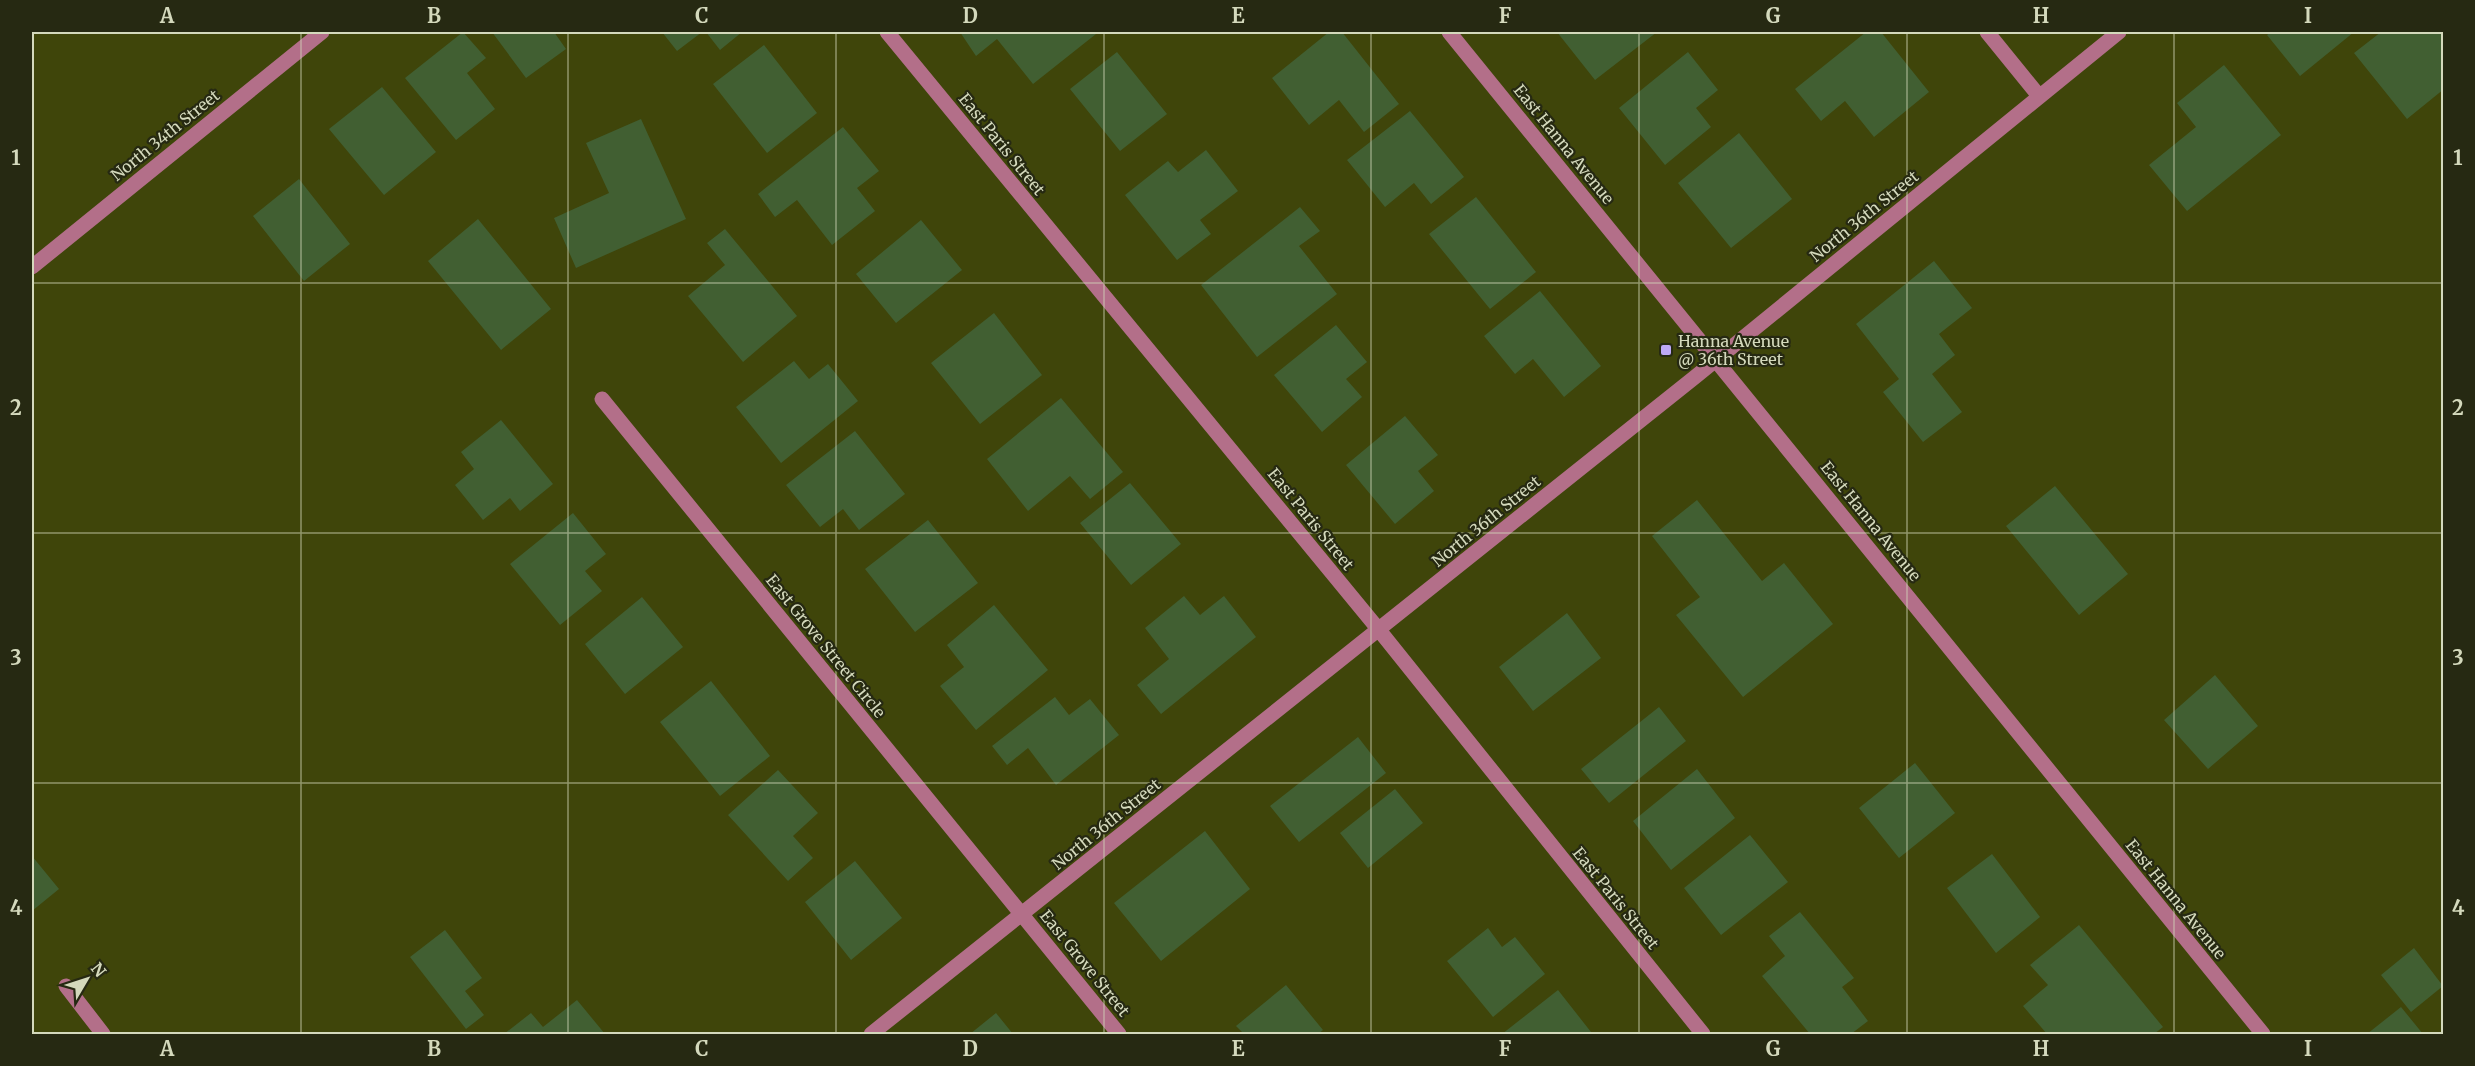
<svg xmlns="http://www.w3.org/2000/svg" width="2475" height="1066" font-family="Merriweather,serif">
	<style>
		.building { fill: #415f32 }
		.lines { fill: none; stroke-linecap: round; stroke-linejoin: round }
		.minor { stroke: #b36f89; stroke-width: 15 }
		.grid { fill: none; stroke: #d4d9bc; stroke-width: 1.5; stroke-opacity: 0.55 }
		.poi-dot { fill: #bda9f5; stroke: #262912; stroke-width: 2 }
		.labels { text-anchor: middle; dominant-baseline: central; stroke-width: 4.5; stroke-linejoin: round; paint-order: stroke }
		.street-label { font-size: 16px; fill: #d4d9bc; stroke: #262912 }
		.poi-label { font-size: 16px; fill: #d4d9bc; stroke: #262912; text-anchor: start }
		.neatline { fill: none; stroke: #d4d9bc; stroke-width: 2 }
		.grid-label { font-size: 20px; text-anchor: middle; font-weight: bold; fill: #d4d9bc }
	</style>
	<rect width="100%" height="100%" fill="#3f450a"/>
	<path class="building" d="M463 32 486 58 467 73 495 109 456 140 405 78Z
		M492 32H554L566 49 526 78Z
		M662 32H702L677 51Z
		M706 32H742L720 50Z
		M960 32H1094L1096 34 1033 84 997 39 976 56Z
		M1329 32H1342L1399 104 1364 132 1339 100 1309 125 1272 78Z
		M1557 32H1657L1595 80Z
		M1866 32H1881L1929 92 1874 137 1845 101 1821 121 1795 89Z
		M2271 32H2354L2300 76 2267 35Z
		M2381 32H2444V89L2407 119 2354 53Z
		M764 45 817 113 767 153 713 84Z
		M1117 52 1167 114 1120 151 1070 89Z
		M1688 52 1718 90 1696 108 1711 127 1665 165 1619 108Z
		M2224 65 2281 135 2187 211 2149 165 2196 127 2177 103Z
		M382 87 436 152 384 195 329 129Z
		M1410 111 1464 177 1431 204 1414 183 1385 207 1347 160Z
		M641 119 686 219 576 268 554 218 609 193 586 143Z
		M843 127 879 171 857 188 875 211 832 245 797 200 775 217 758 194Z
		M1739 133 1792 199 1731 248 1678 183Z
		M1206 150 1238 191 1200 220 1211 234 1177 260 1125 195 1168 161 1178 172Z
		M299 179 350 244 304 281 253 216Z
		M1476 197 1536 272 1490 309 1429 234Z
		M1300 207 1320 231 1299 246 1337 294 1257 357 1201 285Z
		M478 219 551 309 501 350 428 261Z
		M921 220 962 270 896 323 856 274Z
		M725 229 797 316 743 362 688 296 725 265 707 243Z
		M1934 261 1972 308 1939 334 1955 355 1932 374 1962 412 1923 442 1883 392 1899 379 1856 324Z
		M1540 291 1601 366 1564 397 1533 359 1515 374 1484 336Z
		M994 313 1042 375 980 424 931 363Z
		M1336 325 1367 362 1346 379 1362 397 1322 432 1274 375Z
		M794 361 809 379 828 364 858 401 781 463 736 407Z
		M1061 398 1123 472 1090 499 1070 476 1028 511 987 459Z
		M1405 416 1438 455 1418 471 1434 491 1395 524 1346 465Z
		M501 420 553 484 520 511 510 498 483 520 455 485 474 469 461 452Z
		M855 431 905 494 859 530 843 509 820 527 786 485Z
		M1130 483 1181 544 1131 585 1080 523Z
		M2055 486 2128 574 2079 615 2006 526Z
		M1697 500 1762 581 1784 563 1833 624 1743 697 1676 615 1700 597 1652 536Z
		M573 513 606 554 585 571 602 591 560 625 510 564Z
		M928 520 978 583 915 632 865 569Z
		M1184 596 1200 615 1224 596 1256 637 1161 714 1137 685 1169 659 1145 628Z
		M642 597 683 647 625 694 585 644Z
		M994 605 1048 670 976 730 940 686 964 667 947 645Z
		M1567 613 1601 658 1533 711 1499 667Z
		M2215 675 2258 726 2208 769 2164 720Z
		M711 681 770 756 720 796 660 722Z
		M1055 697 1069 715 1090 699 1119 735 1056 785 1028 748 1007 765 992 746Z
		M1659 707 1686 741 1609 803 1581 769Z
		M1358 737 1386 773 1299 842 1270 806Z
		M1915 763 1955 813 1899 858 1859 808Z
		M1697 769 1735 818 1671 870 1633 821Z
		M778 770 818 813 793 836 813 858 788 881 728 815Z
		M1395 789 1423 823 1368 868 1340 833Z
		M1205 831 1250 889 1161 961 1114 903Z
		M1750 835 1788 882 1721 935 1684 888Z
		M1992 854 2040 917 1996 953 1947 888Z
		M32 856 59 889 32 911Z
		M855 861 902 918 851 960 805 902Z
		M1800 912 1854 978 1842 987 1868 1021 1851 1034H1810L1762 976 1785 956 1769 936Z
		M2079 925 2163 1027 2154 1034H2047L2023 1006 2048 985 2030 965Z
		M1488 928 1502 947 1515 937 1545 974 1493 1017 1447 961Z
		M445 930 482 978 465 991 484 1015 466 1029 410 957Z
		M2414 948 2443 986 2411 1012 2381 975Z
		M1286 985 1323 1030 1318 1034H1244L1236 1026Z
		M1558 990 1591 1032 1587 1034H1502Z
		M577 1000 605 1034H504L531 1013 543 1027Z
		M2401 1007 2423 1034H2367Z
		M996 1013 1013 1034H970Z"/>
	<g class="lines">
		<path class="minor" d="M887 32 1379 630 1703 1034
			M1449 32 2263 1034
			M1987 32 2039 96
			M32 267 322 32
			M602 399 1119 1034
			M66 986 103 1034
			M871 1034 1695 377 2119 32"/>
	</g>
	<path class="grid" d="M301 32V1034M568 32V1034M836 32V1034M1104 32V1034M1371 32V1034M1639 32V1034M1907 32V1034M2174 32V1034M32 283H2444M32 533H2444M32 783H2444"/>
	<rect class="poi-dot" x="1660" y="344" width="12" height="12" rx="3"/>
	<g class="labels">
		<g class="street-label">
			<text transform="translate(165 135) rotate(-39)">North 34th Street</text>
			<text transform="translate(1002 144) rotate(51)">East Paris Street</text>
			<text transform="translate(1564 144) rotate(51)">East Hanna Avenue</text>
			<text transform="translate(1864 216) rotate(-39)">North 36th Street</text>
			<text transform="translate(1311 519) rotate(51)">East Paris Street</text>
			<text transform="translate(1486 521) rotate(-39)">North 36th Street</text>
			<text transform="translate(1871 521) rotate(51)">East Hanna Avenue</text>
			<text transform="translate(826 646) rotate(51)">East Grove Street Circle</text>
			<text transform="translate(1106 824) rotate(-39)">North 36th Street</text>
			<text transform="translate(1616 898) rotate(51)">East Paris Street</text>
			<text transform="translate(2176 899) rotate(51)">East Hanna Avenue</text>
			<text transform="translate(1085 963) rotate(51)">East Grove Street</text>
		</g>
		<g class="poi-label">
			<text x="1678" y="341">Hanna Avenue<tspan x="1678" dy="18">@ 36th Street</tspan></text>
		</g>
	</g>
	<rect width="2475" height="1066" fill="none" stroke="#262912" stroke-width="66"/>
	<g transform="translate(87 979) rotate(51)" stroke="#262912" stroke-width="4.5" paint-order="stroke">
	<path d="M0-4.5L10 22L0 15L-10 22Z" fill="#d4d9bc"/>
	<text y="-9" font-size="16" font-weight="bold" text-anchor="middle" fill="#d4d9bc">N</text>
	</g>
	<rect x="33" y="33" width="2409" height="1000" class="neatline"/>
	<g class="grid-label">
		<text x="167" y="23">A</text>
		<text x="434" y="23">B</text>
		<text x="702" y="23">C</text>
		<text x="970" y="23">D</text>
		<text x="1238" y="23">E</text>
		<text x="1505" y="23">F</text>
		<text x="1773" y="23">G</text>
		<text x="2041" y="23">H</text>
		<text x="2308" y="23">I</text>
		<text x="16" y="165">1</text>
		<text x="2458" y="165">1</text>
		<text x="16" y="415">2</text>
		<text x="2458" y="415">2</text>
		<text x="16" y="665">3</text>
		<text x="2458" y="665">3</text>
		<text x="16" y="915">4</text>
		<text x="2458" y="915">4</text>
		<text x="167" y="1056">A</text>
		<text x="434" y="1056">B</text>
		<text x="702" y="1056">C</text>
		<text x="970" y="1056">D</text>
		<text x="1238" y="1056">E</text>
		<text x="1505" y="1056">F</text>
		<text x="1773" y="1056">G</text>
		<text x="2041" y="1056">H</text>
		<text x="2308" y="1056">I</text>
	</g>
</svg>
